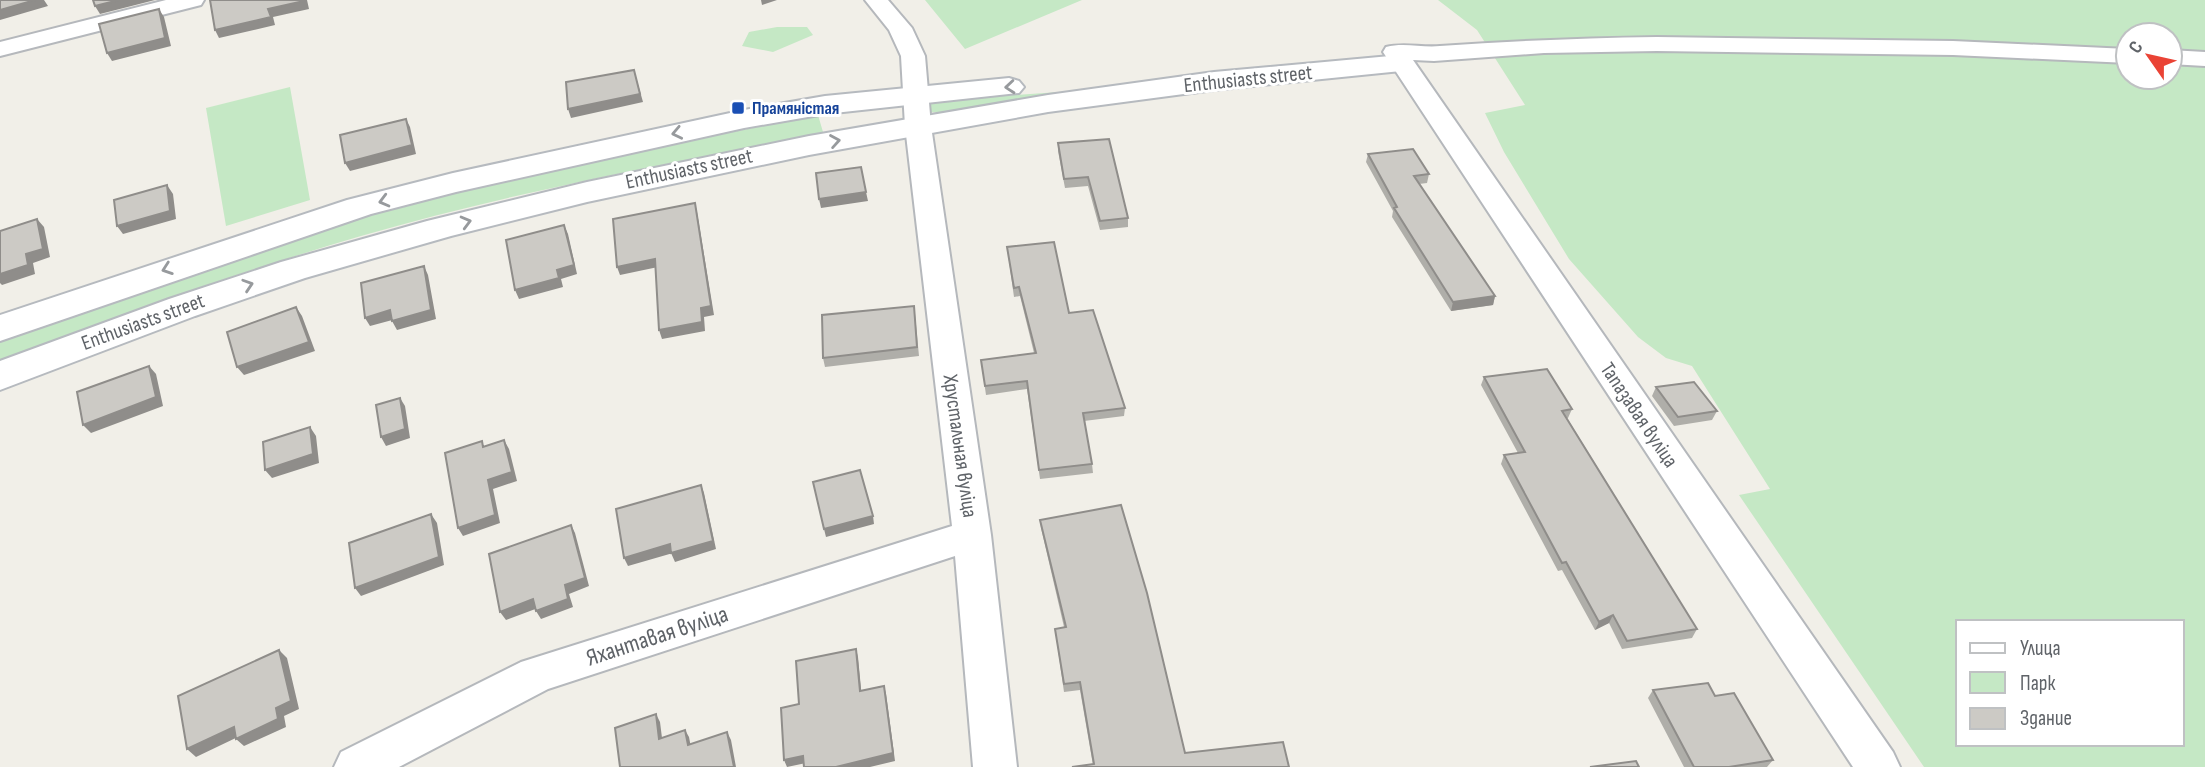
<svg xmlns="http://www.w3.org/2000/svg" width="2205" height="767" font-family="'Sofia Sans Condensed',sans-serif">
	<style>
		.green { fill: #c5e8c5; fill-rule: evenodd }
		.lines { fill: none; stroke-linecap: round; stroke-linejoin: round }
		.street-casing { stroke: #b5b8bc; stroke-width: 4 }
		.secondary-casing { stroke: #b6babf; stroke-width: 4 }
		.street { fill: #fff; fill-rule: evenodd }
		.secondary { fill: #fff; fill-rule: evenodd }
		.wall { fill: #afaea9 }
		.shaded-wall { fill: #8f8d8a }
		.building { fill: #cccac5; stroke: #8f8d8a; stroke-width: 2 }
		.oneway { stroke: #979a9d }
		.transit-dot { fill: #1a4fb4; stroke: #fff; stroke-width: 2.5 }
		.labels { text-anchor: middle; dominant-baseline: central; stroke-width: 6; stroke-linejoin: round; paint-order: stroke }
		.far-transit-label { font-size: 18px; font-weight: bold; fill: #164399; stroke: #fff; text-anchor: start }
		.street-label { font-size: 21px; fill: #5f6368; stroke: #fff }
		.near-street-label { font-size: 24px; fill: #5f6368; stroke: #fff }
	</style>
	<rect width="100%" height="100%" fill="#f1efe8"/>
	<path class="green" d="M925 0H1082L965 49Z
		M1438 0H2205V767H1924L1739 495 1770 489 1692 366 1666 358 1638 337 1569 259 1504 152 1485 113 1525 105 1477 30ZM2128 35H2170V77H2128ZM1958 622H2182V744H1958Z
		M777 27H807L813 35 773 52 742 46 749 32Z
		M290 87 310 200 226 226 206 108Z
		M1073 91 948 113 928 112V105L944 100Z
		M818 115 823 132C670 164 511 192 361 236 239 272 119 315 0 361V338L355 216 545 169Z"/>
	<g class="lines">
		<defs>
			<path id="street" d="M166 0H204L201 5 0 56V42Z
				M865 0H888L912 28 925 56 931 126 991 535 1017 767H973L955 556 548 689 399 767H334L341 752 521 662 952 526 905 126 901 56 889 30Z
				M1657 37 1953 41 2128 49V63L1953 55 1657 51 1544 53 1434 61 1413 60 1893 752 1900 767H1853L1383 52 1386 47C1404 42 1422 48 1440 46 1513 41 1584 38 1657 37Z
				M2170 50 2205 52V66L2170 64Z"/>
			<path id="secondary" d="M1401 55 1411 58 1415 64 1411 70 1214 90 1048 112 809 155 587 202 451 236 305 278 195 316 0 390V361L169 299 281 262 427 221 587 182 809 136 1048 95 1214 72Z
				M1009 78 1019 81 1024 87 1019 93 825 114 744 128 456 192 371 214 0 341V315L347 200 453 173 744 110 825 96Z"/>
		</defs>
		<use href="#street" class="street-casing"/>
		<use href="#secondary" class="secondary-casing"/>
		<use href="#street" class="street"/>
		<use href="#secondary" class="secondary"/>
	</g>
	<path class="wall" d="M1058 143 1128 218V227L1100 230 1088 186 1065 188 1058 151Z
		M1368 154 1429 174 1427 183 1419 184 1495 296 1493 305 1451 311 1392 217 1393 211 1366 162Z
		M1007 247 1069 313 1125 408 1124 416 1084 421 1092 464 1093 473 1040 479 1027 389 986 395 981 360 1034 353 1020 296 1014 297Z
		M915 314 919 356 825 367 823 358Z
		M1484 377 1572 409 1568 418H1567L1697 629 1692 638 1622 649 1609 623 1595 630 1562 570 1558 571 1501 464 1504 455 1518 453 1481 385Z
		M1656 387 1717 411 1712 420 1674 426 1652 396Z
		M1040 520 1185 753 1093 765 1080 690 1064 692 1055 629 1064 627 1041 528Z
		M1653 690 1715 696 1773 760 1767 767H1684L1648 698Z"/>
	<path class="shaded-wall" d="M35 0H44L48 6 0 20V10Z
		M119 0H155L100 14 95 6Z
		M304 0H307L309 9 273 17 275 25 219 38 215 30 268 9Z
		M761 0H777L762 5Z
		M159 9 164 17 171 46 112 61 107 53Z
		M634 70 643 102 571 118 568 109Z
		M406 119 410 127 416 154 350 171 345 163Z
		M167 185 173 194 176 219 123 234 117 226Z
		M866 192 868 201 821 208 819 199Z
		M695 203 697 212 714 315 704 317 705 331 662 339 659 330Z
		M37 219 44 227 50 257 33 263 35 274 2 285 0 283V274L26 254Z
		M564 225 568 234 577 274 561 279 563 287 519 299 515 290 557 270Z
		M655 259 658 267 620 275 617 267Z
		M424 266 428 275 436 319 397 330 392 321Z
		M1495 296 1493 305 1451 311 1453 302Z
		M296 307 302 316 315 351 244 375 237 367Z
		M390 310 396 319 370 326 365 318Z
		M149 366 156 374 163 406 91 433 83 425Z
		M400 398 405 406 410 438 386 446 381 437Z
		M310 427 316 436 319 463 272 478 265 470Z
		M504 440 509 449 517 481 493 489 500 523 463 536 458 528 488 480Z
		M701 485 704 493 716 549 675 562 671 553Z
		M431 514 437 523 444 565 361 596 355 588Z
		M873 516 874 524 826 537 824 529Z
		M571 525 575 533 589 586 569 594 573 607 541 619 536 611 565 585Z
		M670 544 673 553 628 566 624 558Z
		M533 599 538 608 506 620 500 612Z
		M1613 615 1609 623 1595 630 1599 622Z
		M856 649 858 657 862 699 860 691Z
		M279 650 287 658 299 709 284 716 286 727 244 746 236 739 276 708Z
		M884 686 886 694 895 761 870 767H836Z
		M656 714 660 722 663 746 659 739Z
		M234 727 242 735 196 757 187 749Z
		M685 730 689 737 692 753 688 745Z
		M727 732 731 740 736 767H734Z
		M803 756 806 763 787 767 784 760Z"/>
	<path class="building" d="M0 0H35L0 10Z
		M93 0H119L95 6Z
		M210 0H304V1L268 9 271 17 215 30Z
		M159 9 165 38 107 53 99 24Z
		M634 70 640 94 568 109 566 82Z
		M406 119 412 145 345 163 340 135Z
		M1109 139 1128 218 1100 221 1088 177 1064 179 1058 143Z
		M1413 149 1429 174 1414 176 1495 296 1453 302 1394 208 1397 207 1368 154Z
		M861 167 866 192 819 199 816 173Z
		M167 185 170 211 117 226 114 200Z
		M695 203 711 306 701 308 702 322 659 330 655 259 617 267 613 219Z
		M37 219 43 249 26 254 28 265 0 274V231Z
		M564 225 574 265 557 270 559 278 515 290 506 240Z
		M1054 242 1069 313 1093 310 1125 408 1083 413 1092 464 1039 470 1027 381 985 386 981 360 1036 353 1019 287 1014 288 1007 247Z
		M424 266 431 310 392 321 390 310 365 318 361 283Z
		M914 306 917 347 823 358 822 315Z
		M296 307 309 342 237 367 227 332Z
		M149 366 156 397 83 425 77 392Z
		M1547 369 1572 409 1562 411 1697 629 1627 641 1613 615 1599 622 1566 562 1562 563 1504 455 1525 452 1484 377Z
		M1694 382 1717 411 1678 417 1656 387Z
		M400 398 405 429 381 437 376 405Z
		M310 427 313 454 265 470 263 442Z
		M504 440 512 472 488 480 495 515 458 528 445 453 482 441 483 447Z
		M860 470 873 516 824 529 813 482Z
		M701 485 713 541 671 553 670 544 624 558 616 509Z
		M1121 505 1147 593 1185 753 1283 742 1289 767H1072L1094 764 1080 682 1064 684 1055 629 1066 627 1040 520Z
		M431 514 439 557 355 588 349 543Z
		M571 525 585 578 565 585 568 599 536 611 533 599 500 612 489 554Z
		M856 649 860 691 884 686 893 753 836 767H804L803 756 784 760 781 708 799 704 796 661Z
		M279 650 291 701 276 708 278 719 236 739 234 727 187 749 178 696Z
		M1708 683 1715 696 1734 693 1773 760 1729 767H1694L1653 690Z
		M656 714 659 739 685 730 688 745 727 732 734 767H620L615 728Z
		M1636 761 1639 767H1590Z"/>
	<defs><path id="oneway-chevron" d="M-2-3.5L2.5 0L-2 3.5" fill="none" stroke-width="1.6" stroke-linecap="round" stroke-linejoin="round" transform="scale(1.75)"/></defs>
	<g class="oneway">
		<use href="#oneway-chevron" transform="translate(1010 87) rotate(175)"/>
		<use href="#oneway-chevron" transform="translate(677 133) rotate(168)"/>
		<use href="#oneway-chevron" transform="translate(835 141) rotate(-10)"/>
		<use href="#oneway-chevron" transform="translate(384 201) rotate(165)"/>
		<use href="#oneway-chevron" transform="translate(466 222) rotate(-15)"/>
		<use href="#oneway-chevron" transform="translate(167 269) rotate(161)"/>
		<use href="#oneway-chevron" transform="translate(248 285) rotate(-18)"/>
	</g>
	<rect class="transit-dot" x="731" y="101" width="14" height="14" rx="3.5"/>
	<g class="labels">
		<g class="far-transit-label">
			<text x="752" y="108">Прамяністая</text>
		</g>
		<g class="street-label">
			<text transform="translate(1248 79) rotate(-6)">Enthusiasts street</text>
			<text transform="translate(689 169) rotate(-12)">Enthusiasts street</text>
			<text transform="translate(143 322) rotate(-20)">Enthusiasts street</text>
			<text transform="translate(1639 415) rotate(56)">Тапазавая вуліца</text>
			<text transform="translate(960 446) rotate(82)">Хрустальная вуліца</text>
		</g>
		<g class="near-street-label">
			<text transform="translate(657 636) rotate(-18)">Яхантавая вуліца</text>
		</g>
	</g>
	<rect x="1956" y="620" width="228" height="126" fill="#ffffff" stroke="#bfc1c3" stroke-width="2"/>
	<rect x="1970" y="643" width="35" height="10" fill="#ffffff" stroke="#bfc1c3" stroke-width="2"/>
	<text x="2020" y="655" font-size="21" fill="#5f6368">Улица</text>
	<rect x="1970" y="672" width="35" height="21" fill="#c5e8c5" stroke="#bfc1c3" stroke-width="2"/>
	<text x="2020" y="690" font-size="21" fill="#5f6368">Парк</text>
	<rect x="1970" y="708" width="35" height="21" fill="#cccac5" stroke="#bfc1c3" stroke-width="2"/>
	<text x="2020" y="725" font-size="21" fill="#5f6368">Здание</text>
	<g transform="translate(2149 56) rotate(304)"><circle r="33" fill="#ffffff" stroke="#bfc1c3" stroke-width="2"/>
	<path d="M0-5L12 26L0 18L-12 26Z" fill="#ea4335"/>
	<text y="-10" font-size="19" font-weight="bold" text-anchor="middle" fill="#5f6368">С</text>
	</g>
</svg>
